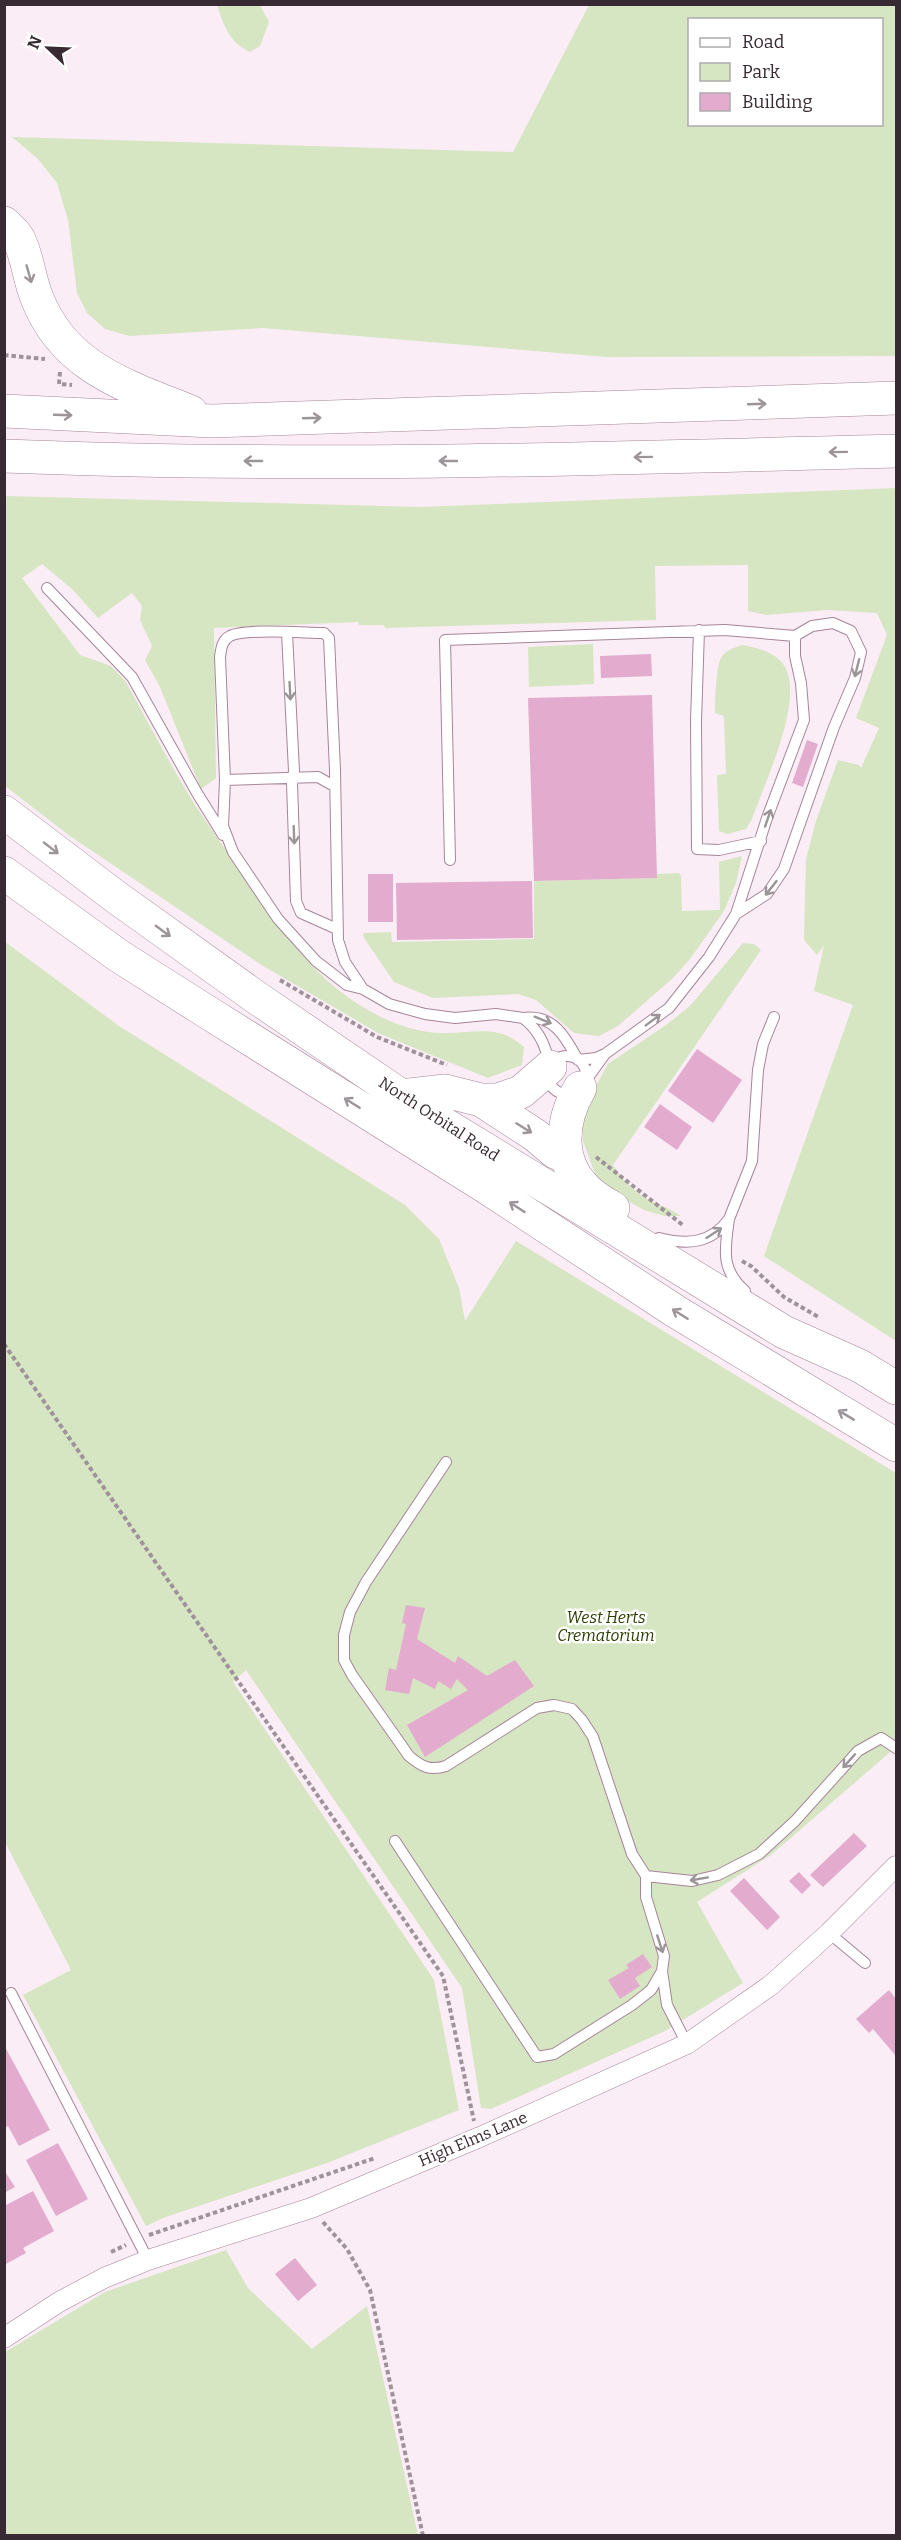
<svg xmlns="http://www.w3.org/2000/svg" width="901" height="2540" font-family="Bitter,serif">
	<style>
		.green { fill: #d6e5c2; fill-rule: evenodd }
		.building { fill: #e3abce }
		.lines { fill: none; stroke-linecap: round; stroke-linejoin: round }
		.lane-casing { stroke: #a68599; stroke-width: 12 }
		.street-casing { stroke: #a68599; stroke-width: 21 }
		.highway-casing { stroke: #a68599; stroke-width: 34 }
		.path { stroke: #9f929a; stroke-width: 4; stroke-dasharray: 4.5 3; stroke-linecap: butt }
		.lane { stroke: #fff; stroke-width: 10 }
		.street { stroke: #fff; stroke-width: 20 }
		.highway { stroke: #fff; stroke-width: 33 }
		.oneway { stroke: #9b9498 }
		.labels { text-anchor: middle; dominant-baseline: central; stroke-width: 5; stroke-linejoin: round; paint-order: stroke }
		.street-label { font-size: 16px; fill: #372a32; stroke: #fff }
		.park-label { font-size: 16px; font-style: italic; fill: #2c3e00; stroke: #fff }
	</style>
	<rect width="100%" height="100%" fill="#fbedf5"/>
	<path class="green" d="M217 5H260L269 22 260 46 250 52C229 42 224 26 217 5Z
		M589 5H896V356L607 357 263 328 129 336 105 329 87 313 77 293 68 220 57 183 38 159 12 137 513 152ZM690 20H882V124H690Z
		M896 488V1341L764 1256 853 1005 814 991 824 945 817 955 804 940 806 859 816 821 838 760 859 765 861 768 879 728 856 718 887 635 877 613 827 610 766 615 748 611V565L655 566 656 620 385 628 384 625H359L358 622 214 628 216 778 201 789 160 687 145 660 152 646 140 620 142 606 132 593 98 618 72 589 42 564 22 578 80 655 111 666 126 682C147 720 167 759 190 797 205 821 222 845 239 868 278 926 316 986 381 1017 399 1026 422 1033 442 1033 474 1034 498 1023 524 1047L522 1065 488 1078 378 1033 260 964 70 836 5 786 4 496 420 507Z
		M593 644 594 684 529 687 528 647Z
		M742 645C756 648 774 651 783 664 807 696 764 784 752 819L746 829 728 834 719 831 717 775 726 774 724 716 715 713C715 701 716 667 721 658 725 650 734 648 742 645Z
		M742 856 736 883 724 911 690 959 673 978 618 1026 599 1036 574 1033 536 1000 518 994 433 998 394 982 364 938 363 933 391 932 392 942 534 939V881L656 878 657 874 679 873 681 876 682 911 720 910 719 862Z
		M4 941 119 1026 405 1205 439 1239 459 1288 465 1321 516 1241 896 1473V1747L771 1855 697 1902 743 1983 665 2031 491 2109 481 2108 462 1988 246 1670 233 1682 434 1980 459 2110 327 2163 163 2218 146 2226 23 1995 71 1970 5 1842Z
		M743 943 754 944 761 950 613 1165C622 1179 632 1190 647 1199 658 1205 670 1208 681 1216H664L644 1210 617 1195 597 1179 583 1141V1120L588 1100 608 1064 666 1025 690 1006Z
		M226 2250 248 2288 312 2349 367 2306 418 2535H5V2352L105 2292Z"/>
	<path class="building" d="M651 654 652 676 601 678 600 656Z
		M652 695 657 878 534 881 528 698Z
		M807 740 818 744 803 787 792 783Z
		M368 874H393V922H368Z
		M532 881 533 938 397 940 396 883Z
		M697 1049 742 1080 713 1123 668 1091Z
		M660 1104 692 1127 677 1150 644 1127Z
		M406 1605 425 1608 417 1639 455 1663 458 1656 487 1676 515 1660 534 1686 425 1757 407 1725 468 1690 457 1679 451 1689 438 1681 435 1689 413 1678 409 1694 385 1690 389 1668 396 1670 406 1624 402 1623Z
		M854 1833 867 1846 823 1887 810 1875Z
		M799 1872 811 1885 802 1894 789 1881Z
		M744 1878 780 1917 767 1930 730 1891Z
		M643 1954 652 1967 635 1978 640 1986 620 1999 608 1980 629 1968 626 1965Z
		M889 1990 896 1999V2056L873 2029 869 2033 856 2019Z
		M4 2045 50 2130 19 2146 8 2126 4 2128Z
		M58 2143 88 2199 56 2216 26 2160Z
		M4 2170 15 2187 4 2193Z
		M33 2191 54 2231 23 2248 26 2253 4 2265V2206Z
		M295 2258 317 2285 298 2301 275 2274Z"/>
	<g class="lines">
		<defs>
			<path id="lane" d="M47 588 132 677 197 793 223 835
				M699 630 696 721 697 849 719 850 761 841
				M287 633 294 771 292 783 296 901 301 913 337 929
				M225 780 318 777 334 786
				M450 860 445 640 725 630 795 636 812 626 833 623 851 631 861 652 855 678 834 727 784 869 767 894 736 914
				M363 989 345 962 338 940 335 770 329 638 324 633C305 633 244 628 230 636 222 640 221 649 220 657L225 780 223 826 233 852 278 919 316 961 347 985 363 989 389 1004 425 1014 455 1018 496 1014 523 1018
				M605 1054 669 1008 709 957 736 914 767 818 804 720 801 683 795 656V636
				M548 1075a19 19 0 1 1 38 0a19 19 0 1 1-38 0Z
				M549 1064C546 1045 539 1030 523 1018 553 1014 565 1036 578 1060L596 1058 605 1054 584 1083
				M729 1219 752 1161 758 1070 763 1044 774 1017
				M659 1238C687 1245 711 1244 729 1219 725 1249 720 1269 745 1291
				M446 1462 366 1582 350 1612 344 1635V1660L352 1675 409 1756C422 1767 430 1771 446 1766L537 1708 554 1705 572 1709 582 1720 593 1737 632 1854 646 1876V1897L664 1956 662 1971 667 2005 687 2044
				M395 1841 537 2057 554 2054 632 2005 651 1990 662 1971
				M646 1876 692 1881 718 1875 759 1854 795 1821 858 1751 881 1738 896 1748
				M829 1933 865 1963
				M11 1993 148 2260"/>
			<path id="street" d="M4 2338 59 2302 104 2278 148 2260 311 2208 480 2137 687 2044 771 1985 829 1933 896 1866"/>
			<path id="highway" d="M4 223C9 228 17 234 19 240 28 258 29 279 37 298 64 368 127 386 191 412
				M4 411 212 421 896 398
				M4 456C302 468 599 459 896 451
				M4 812 116 897 257 998 431 1116 784 1332 860 1366 896 1388
				M4 873 119 956 204 1010 486 1187 675 1311 896 1445
				M580 1088C561 1120 557 1161 586 1189 594 1197 604 1203 613 1208
				M401 1096 445 1091 481 1100H498L521 1092 550 1067
				M481 1100 535 1135 555 1152 567 1157"/>
		</defs>
		<use href="#lane" class="lane-casing"/>
		<use href="#street" class="street-casing"/>
		<use href="#highway" class="highway-casing"/>
		<path class="path" d="M4 355 45 359
			M60 372 59 384 72 385
			M280 980 377 1037 447 1065
			M596 1157 684 1226
			M742 1261 751 1266 784 1297 820 1318
			M4 1344 443 1976 474 2121
			M323 2222 347 2249 370 2290 423 2536
			M149 2235 375 2158
			M111 2252 126 2245"/>
		<use href="#lane" class="lane"/>
		<use href="#street" class="street"/>
		<use href="#highway" class="highway"/>
	</g>
	<defs><path id="oneway-shaft" d="M-6 0H5M1.5-3L5.5 0L1.5 3" fill="none" stroke-width="1.6" stroke-linecap="round" stroke-linejoin="round" transform="scale(1.5)"/></defs>
	<g class="oneway">
		<use href="#oneway-shaft" transform="translate(29 274) rotate(74)"/>
		<use href="#oneway-shaft" transform="translate(757 404) rotate(-2)"/>
		<use href="#oneway-shaft" transform="translate(63 415) rotate(2)"/>
		<use href="#oneway-shaft" transform="translate(312 418) rotate(-2)"/>
		<use href="#oneway-shaft" transform="translate(838 452) rotate(179)"/>
		<use href="#oneway-shaft" transform="translate(643 457) rotate(179)"/>
		<use href="#oneway-shaft" transform="translate(253 461) rotate(-180)"/>
		<use href="#oneway-shaft" transform="translate(448 461) rotate(-180)"/>
		<use href="#oneway-shaft" transform="translate(857 668) rotate(104)"/>
		<use href="#oneway-shaft" transform="translate(290 691) rotate(87)"/>
		<use href="#oneway-shaft" transform="translate(768 818) rotate(-71)"/>
		<use href="#oneway-shaft" transform="translate(294 835) rotate(88)"/>
		<use href="#oneway-shaft" transform="translate(51 848) rotate(38)"/>
		<use href="#oneway-shaft" transform="translate(771 888) rotate(128)"/>
		<use href="#oneway-shaft" transform="translate(163 931) rotate(36)"/>
		<use href="#oneway-shaft" transform="translate(543 1020) rotate(22)"/>
		<use href="#oneway-shaft" transform="translate(653 1020) rotate(-37)"/>
		<use href="#oneway-shaft" transform="translate(352 1103) rotate(-148)"/>
		<use href="#oneway-shaft" transform="translate(524 1128) rotate(32)"/>
		<use href="#oneway-shaft" transform="translate(517 1207) rotate(-147)"/>
		<use href="#oneway-shaft" transform="translate(714 1233) rotate(-33)"/>
		<use href="#oneway-shaft" transform="translate(680 1314) rotate(-148)"/>
		<use href="#oneway-shaft" transform="translate(846 1415) rotate(-149)"/>
		<use href="#oneway-shaft" transform="translate(849 1761) rotate(132)"/>
		<use href="#oneway-shaft" transform="translate(699 1879) rotate(170)"/>
		<use href="#oneway-shaft" transform="translate(660 1944) rotate(72)"/>
	</g>
	<g class="labels">
		<g class="street-label">
			<text transform="translate(439 1119) rotate(33)">North Orbital Road</text>
			<text transform="translate(473 2139) rotate(-23)">High Elms Lane</text>
		</g>
		<g class="park-label">
			<text x="606" y="1617">West Herts<tspan x="606" dy="18">Crematorium</tspan></text>
		</g>
	</g>
	<rect width="901" height="2540" fill="none" stroke="#372a32" stroke-width="12"/>
	<rect x="688" y="18" width="195" height="108" fill="#ffffff" stroke="#afaaad" stroke-width="1.5"/>
	<rect x="700" y="38" width="30" height="9" fill="#ffffff" stroke="#afaaad" stroke-width="1.5"/>
	<text x="742" y="48" font-size="18" fill="#372a32">Road</text>
	<rect x="700" y="63" width="30" height="18" fill="#d6e5c2" stroke="#afaaad" stroke-width="1.5"/>
	<text x="742" y="78" font-size="18" fill="#372a32">Park</text>
	<rect x="700" y="93" width="30" height="18" fill="#e3abce" stroke="#afaaad" stroke-width="1.5"/>
	<text x="742" y="108" font-size="18" fill="#372a32">Building</text>
	<g transform="translate(48 48) rotate(293)" stroke="#ffffff" stroke-width="4.5" paint-order="stroke">
	<path d="M0-4.5L10 22L0 15L-10 22Z" fill="#372a32"/>
	<text y="-9" font-size="16" font-weight="bold" text-anchor="middle" fill="#372a32">N</text>
	</g>
</svg>
